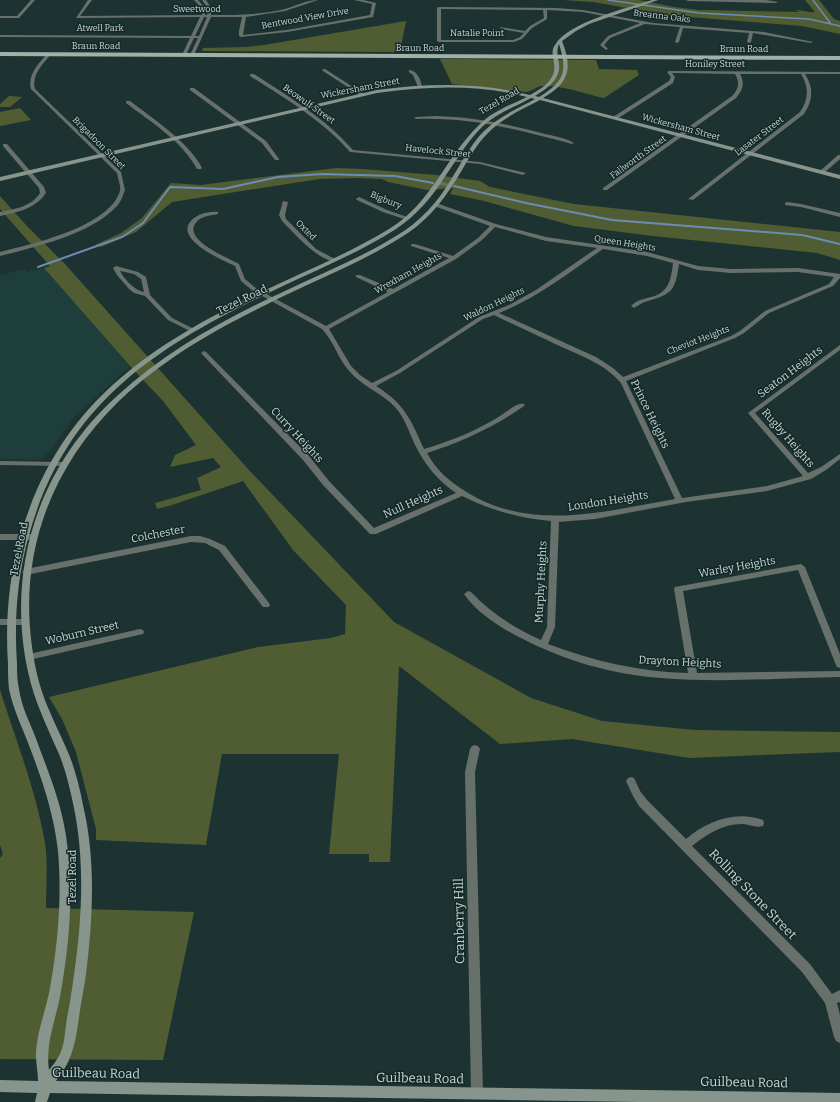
<svg xmlns="http://www.w3.org/2000/svg" width="840" height="1102" font-family="Bitter,serif">
	<style>
		.built { fill: #1e3e3c }
		.green { fill: #505d33 }
		.lines { fill: none; stroke-linecap: round; stroke-linejoin: round }
		.stream-far1 { stroke: #6c8cb5; stroke-width: 1.5 }
		.stream { stroke: #6c8cb5; stroke-width: 2 }
		.street { fill: #68706b; fill-rule: evenodd }
		.secondary { fill: #88958c; fill-rule: evenodd }
		.primary { fill: #a1b1a7; fill-rule: evenodd }
		.labels { text-anchor: middle; dominant-baseline: central; stroke-width: 3; stroke-linejoin: round; paint-order: stroke }
		.far-street-label { font-size: 9px; fill: #c8d5d4; stroke: #132927 }
		.street-label { font-size: 11px; fill: #c8d5d4; stroke: #132927 }
		.near-street-label { font-size: 13px; fill: #c8d5d4; stroke: #132927 }
	</style>
	<rect width="100%" height="100%" fill="#1d3331"/>
	<path class="built" d="M44 268 130 366 75 416 49 452 41 460 0 459V275L25 269 27 272Z"/>
	<path class="green" d="M563 0H639L674 7 698 10 800 12 795 10C802 10 808 13 815 12L805 0H819L834 19 840 21V34L802 26 666 15 593 2Z
		M406 21 400 52 202 51 203 48 246 47 264 45Z
		M440 59 596 60 599 69 637 70 639 75 604 98C585 94 562 85 542 86 536 86 532 92 525 92L452 84Z
		M9 96 22 97 10 107H0V104Z
		M20 108 31 120 0 126V112Z
		M336 168 363 169 436 175 480 181 490 187 574 204 840 232V260L817 253 653 236 574 226 484 201 450 194 453 188 427 190 388 182 382 179 356 178 319 179 172 202 136 232 101 247 95 245 121 233 142 218 171 183 201 185Z
		M0 196 27 226 64 263 248 469 394 622 531 698 602 721 695 730 840 732V752L689 758 572 739 500 744 399 666 390 862H369V854H329L339 754H222L206 845 96 840V829L76 752 62 719 49 697 258 647 331 638 345 634 346 605 293 550 243 481 172 505 157 509 155 503 201 490 197 478 221 467 213 458 170 467 175 455 196 445 163 401 130 366 44 268 50 266 0 209Z
		M0 690C16 741 36 790 45 843 48 864 46 887 46 908L194 912 163 1060 0 1059V858L3 854 0 845Z"/>
	<g class="lines">
		<path class="stream-far1" d="M608 0 699 13 809 19 840 26
			M813 0 831 24"/>
		<path class="stream" d="M454 186 526 203 612 220 802 235 840 244
			M38 267 122 237 143 223 170 187 223 189 278 177 322 174 395 176 433 183"/>
		<path class="street" d="M31 0H35L19 18H0V16H17Z
			M88 0H92L80 16 202 15V9L194 0H198L205 8V15H207L208 9 202 0H206L212 9 211 15C236 15 261 15 285 9 296 6 306 0 318 0L285 11 246 17 243 35 287 30 370 15 372 4 354 0H363L376 3 373 17 287 32 241 37 239 36V31L242 17H211L194 55 192 56 190 55 198 38H194L186 55 184 56 182 55 190 38 0 37V35L191 36 200 17 76 18ZM204 17H207L199 36H195Z
			M686 0H766L778 2 776 3 688 1Z
			M439 7 557 8 583 10 653 23 764 32 813 42 811 43 753 33 751 42 749 43 747 42 749 33 683 28 679 42 677 43 675 42 680 27 645 24 610 38 604 45 608 49 606 50 600 45 608 36 640 23 583 12 547 10V19L532 28 522 39 514 42H439L437 41V8ZM441 9 543 10 544 18 530 26 525 31 500 27 501 29 524 33 520 37 513 40H441Z
			M48 53 51 54C43 64 31 75 35 89L121 172 125 190C123 195 121 202 117 206 92 234 35 247 0 256V252C32 244 109 227 120 191 121 186 118 179 117 173L31 89C27 75 39 63 48 53Z
			M324 69H325L364 94 360 95 323 71 322 70Z
			M409 70C417 70 421 80 422 87H418L413 75 409 72Z
			M669 71 840 72V74H805C814 88 813 100 804 114L693 200 688 199 800 112C809 99 809 87 801 74H740C745 83 743 90 736 98L607 190H603V188L732 96C739 89 740 82 735 74L672 73 675 77 673 83 617 119H613V117L669 81 671 77 667 72Z
			M250 74H254C289 97 325 118 353 150L480 162 526 173 523 175 480 164 350 152C322 120 286 99 250 76Z
			M190 88H194L266 141 279 159V160H275L262 143 190 90Z
			M126 101H130C152 118 190 143 202 168L201 169H197C182 141 151 122 126 103Z
			M436 116C473 117 509 124 545 134 554 136 566 138 574 143L572 144C518 130 473 117 416 119L414 118 416 117Z
			M3 144H7L44 187 46 193C35 209 18 212 0 216V212C15 209 31 207 40 193L39 188 3 146Z
			M838 155H840V159L824 173H820V171Z
			M438 181 453 185 450 187 436 184 435 183Z
			M359 197 387 210 410 218 407 220 383 212 357 200 356 199Z
			M283 201 288 202 285 215 286 219 316 249 335 259V261C319 262 293 232 282 221L279 215Z
			M787 202 801 204 840 213V217L801 207 785 205V203Z
			M436 203 496 224 546 237 647 252 698 266 731 269 798 268 840 274V278L833 286 769 313 744 333 735 338 626 381 682 498 767 486 803 476 748 413 840 345V350L755 413 808 473 821 467 840 454V459L826 470 811 479 767 491 686 502 595 519 559 522 555 627 548 644C593 661 640 672 688 673L674 589 675 587 801 564 805 567 840 654V668L837 667 836 665 798 570 683 591 697 673 840 671V677C780 678 720 683 661 678 613 675 563 660 521 638 501 628 477 613 464 594L468 591 471 592C491 613 514 628 541 640L547 627 551 521C519 518 490 510 462 496L376 534H370L323 485 303 460 201 353 204 351 206 352 309 456 329 481 374 528 456 493C438 481 425 465 415 445 410 434 406 422 399 412 387 395 366 389 352 374 339 362 334 341 322 329L253 291 241 281 235 266C222 260 169 237 194 218 201 213 210 211 218 212V214C209 216 198 216 194 226 188 242 228 258 239 264L245 279 257 289 326 326 388 292 356 277V275H360L393 289 449 258 411 246V244H415L453 256 478 238 490 226 434 206 433 205ZM495 227 546 241 597 248 536 290 509 305 479 317 396 371 372 383 360 375 351 366 329 329 456 259 482 240ZM603 249 647 256 673 263C671 279 669 293 651 297 643 299 637 300 631 306L634 308C638 306 641 303 645 302 671 294 675 293 679 264L698 270 731 273 798 272 834 277 829 284 765 311 740 331 731 336 623 377 613 368 596 357 499 313C537 298 570 272 603 249ZM494 315C514 325 535 334 555 344 579 355 604 363 621 383L675 499C605 511 531 533 465 491 449 481 436 470 427 453 462 442 494 427 524 406L525 405 524 404C517 402 507 412 500 416 476 431 451 441 424 449 411 420 405 404 376 386L400 373 483 319Z
			M116 266 138 272 146 277 150 295 172 318 194 329V331H190L168 320 145 296 134 293 129 289 117 275 113 268ZM120 271 134 274 141 279 144 292C134 290 125 280 120 271Z
			M0 461 64 462 68 464 64 466 0 465Z
			M0 534H32L36 537 32 540H0Z
			M191 536H200L210 539 225 546 269 603 270 605 269 607H263L219 550 205 543 191 542 26 575 22 572 26 569Z
			M0 619H24L27 620 28 622 27 624 24 625H0Z
			M140 629 143 630 144 632 143 634 29 660 26 659 25 657 26 655 29 654Z
			M475 745 478 746 480 749 475 772 483 1093 481 1097 477 1099 473 1097 471 1093 465 772 470 749 472 746Z
			M631 777 634 778 640 791 647 800 686 839C707 821 735 810 763 820L764 823 763 826C756 828 750 825 744 824 724 823 707 834 692 846L810 964 832 994 840 990V1002L837 1003 840 1015V1043L836 1041 834 1037 825 1003 802 972 639 806 633 796 626 781 628 778Z"/>
		<path class="secondary" d="M652 0H658L589 24 576 31 562 41C573 69 569 83 543 98L840 175V179L540 100C521 110 502 118 487 134 474 147 466 164 456 180 441 204 424 224 400 238 370 257 337 271 305 286 239 317 172 350 119 401 41 477 12 576 39 682 46 708 60 732 70 757 76 773 80 789 83 805 96 860 93 918 86 974 84 988 81 1003 79 1017 77 1032 75 1046 69 1060 66 1067 61 1074 56 1081L840 1093V1102H638L50 1093 47 1102H35L37 1093 0 1092V1080L38 1081C38 1072 36 1064 36 1056 36 1033 46 1011 50 988 58 943 62 897 58 851 54 815 43 782 30 748 23 729 13 709 9 689 8 681 8 672 8 664 5 620 9 576 21 534 58 407 146 347 259 293 303 272 348 254 389 229 432 203 445 158 479 125 492 112 510 105 527 97 478 84 427 86 377 93L0 181V177L377 90C428 83 480 82 530 95 543 88 557 79 554 63 553 56 551 50 555 45 568 22 628 8 652 0ZM559 44C568 72 564 82 539 97L535 96C547 89 561 79 559 64 558 57 556 51 559 44ZM531 98 535 99C517 109 498 117 483 132 470 146 462 162 452 178 438 202 420 222 396 236 361 258 322 273 285 291 224 319 166 351 117 396 35 470 3 578 31 684 38 709 49 731 59 754 66 771 70 789 74 808 85 862 82 920 74 975 72 989 70 1003 67 1018 65 1030 65 1043 60 1054 57 1060 53 1065 49 1070 45 1042 57 1017 61 991 70 940 74 887 66 836 61 801 47 769 35 736 29 721 21 705 19 689 17 681 17 672 17 664 14 621 17 577 29 535 67 398 164 342 285 285 321 268 362 251 396 229 416 216 433 196 446 175 458 158 468 140 483 126 497 113 515 107 531 98Z"/>
		<path class="primary" d="M0 52 840 56V60L0 56Z"/>
	</g>
	<g class="labels">
		<g class="far-street-label">
			<text x="197" y="9">Sweetwood</text>
			<text transform="translate(662 16) rotate(7)">Breanna Oaks</text>
			<text transform="translate(305 18) rotate(-10)">Bentwood View Drive</text>
			<text x="100" y="28">Atwell Park</text>
			<text x="477" y="33">Natalie Point</text>
			<text x="96" y="46">Braun Road</text>
			<text x="420" y="48">Braun Road</text>
			<text x="744" y="49">Braun Road</text>
			<text x="715" y="64">Honiley Street</text>
			<text transform="translate(360 88) rotate(-11)">Wickersham Street</text>
			<text transform="translate(499 101) rotate(-30)">Tezel Road</text>
			<text transform="translate(309 104) rotate(35)">Beowulf Street</text>
			<text transform="translate(681 127) rotate(15)">Wickersham Street</text>
			<text transform="translate(759 136) rotate(-37)">Lasater Street</text>
			<text transform="translate(99 143) rotate(45)">Brigadoon Street</text>
			<text transform="translate(438 151) rotate(6)">Havelock Street</text>
			<text transform="translate(638 157) rotate(-36)">Fallworth Street</text>
			<text transform="translate(386 200) rotate(22)">Bigbury</text>
			<text transform="translate(306 230) rotate(45)">Oxted</text>
			<text transform="translate(625 243) rotate(9)">Queen Heights</text>
			<text transform="translate(408 273) rotate(-29)">Wrexham Heights</text>
			<text transform="translate(494 304) rotate(-26)">Waldon Heights</text>
			<text transform="translate(698 340) rotate(-21)">Cheviot Heights</text>
		</g>
		<g class="street-label">
			<text transform="translate(242 300) rotate(-26)">Tezel Road</text>
			<text transform="translate(790 372) rotate(-37)">Seaton Heights</text>
			<text transform="translate(650 414) rotate(64)">Prince Heights</text>
			<text transform="translate(297 435) rotate(47)">Curry Heights</text>
			<text transform="translate(788 438) rotate(49)">Rugby Heights</text>
			<text transform="translate(608 501) rotate(-9)">London Heights</text>
			<text transform="translate(413 502) rotate(-24)">Null Heights</text>
			<text transform="translate(158 534) rotate(-11)">Colchester</text>
			<text transform="translate(19 549) rotate(-79)">Tezel Road</text>
			<text transform="translate(737 567) rotate(-10)">Warley Heights</text>
			<text transform="translate(541 582) rotate(-87)">Murphy Heights</text>
			<text transform="translate(82 633) rotate(-13)">Woburn Street</text>
			<text transform="translate(680 662) rotate(3)">Drayton Heights</text>
			<text transform="translate(72 877) rotate(-90)">Tezel Road</text>
		</g>
		<g class="near-street-label">
			<text transform="translate(753 894) rotate(46)">Rolling Stone Street</text>
			<text transform="translate(459 921) rotate(-91)">Cranberry Hill</text>
			<text transform="translate(96 1073) rotate(1)">Guilbeau Road</text>
			<text transform="translate(420 1078) rotate(1)">Guilbeau Road</text>
			<text transform="translate(744 1082) rotate(1)">Guilbeau Road</text>
		</g>
	</g>
</svg>
